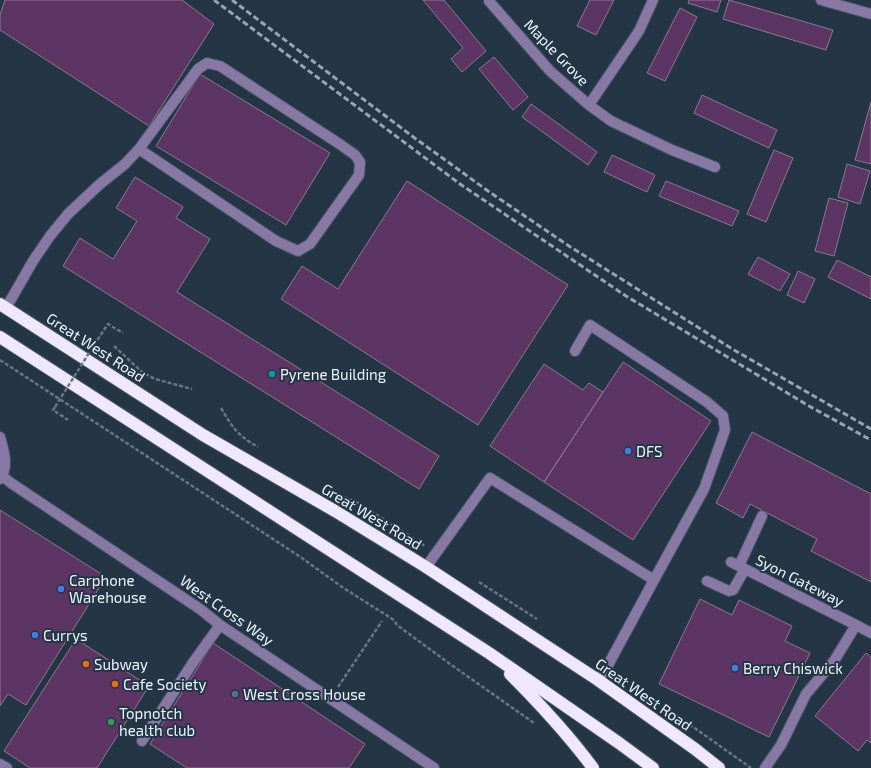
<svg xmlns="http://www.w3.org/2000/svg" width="871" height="768" font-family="'Exo 2',sans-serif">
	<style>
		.building { fill: #5c3565; stroke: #8a798e }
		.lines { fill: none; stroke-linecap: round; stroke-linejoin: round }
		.minor-casing { stroke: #445463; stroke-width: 12 }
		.highway-casing { stroke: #445463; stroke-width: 14 }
		.path { stroke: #677684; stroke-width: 2.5; stroke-dasharray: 4 2; stroke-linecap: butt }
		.minor { stroke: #8778a4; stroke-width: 10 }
		.highway { stroke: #efe8fe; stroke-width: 12 }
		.rail { stroke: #98a4b0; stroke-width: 3; stroke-dasharray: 6 3; stroke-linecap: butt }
		.path-bridge { stroke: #677684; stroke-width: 2.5; stroke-dasharray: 4 2; stroke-linecap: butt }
		.culture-dot { fill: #0f9aa8; stroke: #243646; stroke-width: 1.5 }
		.shop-dot { fill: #3f7fe0; stroke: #243646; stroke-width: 1.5 }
		.food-dot { fill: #e8710a; stroke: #243646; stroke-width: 1.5 }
		.service-dot { fill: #5c6f8a; stroke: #243646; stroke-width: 1.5 }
		.leisure-dot { fill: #2e9e5b; stroke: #243646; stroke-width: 1.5 }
		.labels { text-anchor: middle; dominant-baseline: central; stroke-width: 4; stroke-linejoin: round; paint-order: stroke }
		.street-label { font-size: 15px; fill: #ebf4fd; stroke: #243646 }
		.poi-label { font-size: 15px; fill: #ebf4fd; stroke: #243646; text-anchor: start }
	</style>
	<rect width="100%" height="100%" fill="#243646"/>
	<path class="building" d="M5 0H182L214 24 149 126 0 30V15Z
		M423 0H444L486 51 462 72 451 59 463 48Z
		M590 0H614L596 35 577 26Z
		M689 0H721L717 12 688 3Z
		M729 0 833 30 826 50 723 19Z
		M680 8 697 17 665 81 647 73Z
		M494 57 528 97 513 110 479 69Z
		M200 74 330 153 286 225 156 146Z
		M702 95 777 130 769 148 694 113Z
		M871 102V164L855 160Z
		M531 104 597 152 588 165 522 117Z
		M774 150 793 158 766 222 747 214Z
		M612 155 655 175 647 192 604 172Z
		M847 164 870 171 860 204 838 197Z
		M135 177 183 207 176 218 210 239 177 292 439 456 419 489 63 266 80 238 113 259 137 221 116 208Z
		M407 181 568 285 478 425 281 299 302 266 338 289Z
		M666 181 739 211 732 226 659 196Z
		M829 198 848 203 834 256 815 251Z
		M758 257 790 274 780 291 748 274Z
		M837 260 871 277V299L828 277Z
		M798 271 815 279 804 303 787 295Z
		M623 362 711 421 633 540 544 482Z
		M544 364 583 390 589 383 603 392 544 482 490 446Z
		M752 432 871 494V582L811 551 817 539 750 504 743 518 716 503Z
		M0 510 106 577 26 705 8 694 0 706Z
		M700 599 732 615 739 600 792 626 785 641 810 653 769 737 659 684Z
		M76 639 149 686 97 768H30L4 751Z
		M213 643 365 744 349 768H187L150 744Z
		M866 653 871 657V743L867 740 858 751 815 716Z"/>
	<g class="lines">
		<defs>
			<path id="minor" d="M821 0 871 14
				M489 1 550 71 589 105 611 121 672 150 715 167
				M589 105 639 31 653 0
				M6 308 33 261 50 236 68 214 100 184 125 164 139 149 198 69 207 63 220 66 341 145 355 155 360 162 359 175 310 244 298 251 276 241 139 149
				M575 351 590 325 707 402 723 416 725 430 704 489 654 580
				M0 437C4 451 9 467 0 479
				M0 474 11 483 200 609 220 625 434 768
				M731 562 856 625 834 661 806 694 781 745 765 768
				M739 566 762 516
				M426 567 490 478 654 580 607 667 598 680
				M707 581 729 591 733 590 745 569
				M856 625 871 633
				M142 741 192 664 220 625
				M0 764 7 768"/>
			<path id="highway" d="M0 304 203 435 335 511 426 567 598 680 695 749 719 768
				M0 337 489 653 619 743 653 768
				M510 674C541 705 567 733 593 768"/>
		</defs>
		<use href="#minor" class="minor-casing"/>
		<use href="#highway" class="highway-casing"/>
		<path class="path" d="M94 345 108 324 123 333
			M114 346 142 372 155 379 192 389
			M0 360 302 558 342 587 394 620 397 625 450 664 534 723
			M55 407 53 410 68 420
			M221 408C233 428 237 435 258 447
			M344 497 358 503 425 546
			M479 582 537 619
			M338 687 382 621
			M665 707 751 768"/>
		<use href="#minor" class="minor"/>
		<use href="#highway" class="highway"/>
		<path class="rail" d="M214 0 460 184 626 296 809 406 871 440
			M232 0 412 136 488 191 569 246 734 350 871 429"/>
		<path class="path-bridge" d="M55 407 94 345"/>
	</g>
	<circle class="culture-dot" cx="272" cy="374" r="4"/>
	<g class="shop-dot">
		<circle cx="628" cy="451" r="4"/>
		<circle cx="61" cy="589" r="4"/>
		<circle cx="35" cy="635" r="4"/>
		<circle cx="735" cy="668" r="4"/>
	</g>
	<g class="food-dot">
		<circle cx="86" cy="664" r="4"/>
		<circle cx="115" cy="684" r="4"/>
	</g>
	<circle class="service-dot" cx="235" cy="694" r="4"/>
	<circle class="leisure-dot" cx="111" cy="722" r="4"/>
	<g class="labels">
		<g class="street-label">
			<text transform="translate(557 52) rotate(46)">Maple Grove</text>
			<text transform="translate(96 347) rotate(33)">Great West Road</text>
			<text transform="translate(372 516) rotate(31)">Great West Road</text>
			<text transform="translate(800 580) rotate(27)">Syon Gateway</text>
			<text transform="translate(227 610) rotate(35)">West Cross Way</text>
			<text transform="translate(644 694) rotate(35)">Great West Road</text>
		</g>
		<g class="poi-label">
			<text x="280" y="374">Pyrene Building</text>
			<text x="636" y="451">DFS</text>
			<text x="69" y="580">Carphone<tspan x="69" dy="17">Warehouse</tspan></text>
			<text x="43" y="635">Currys</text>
			<text x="94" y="664">Subway</text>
			<text x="743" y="668">Berry Chiswick</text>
			<text x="123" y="684">Cafe Society</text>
			<text x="243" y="694">West Cross House</text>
			<text x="119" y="713">Topnotch<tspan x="119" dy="17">health club</tspan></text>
		</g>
	</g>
</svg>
